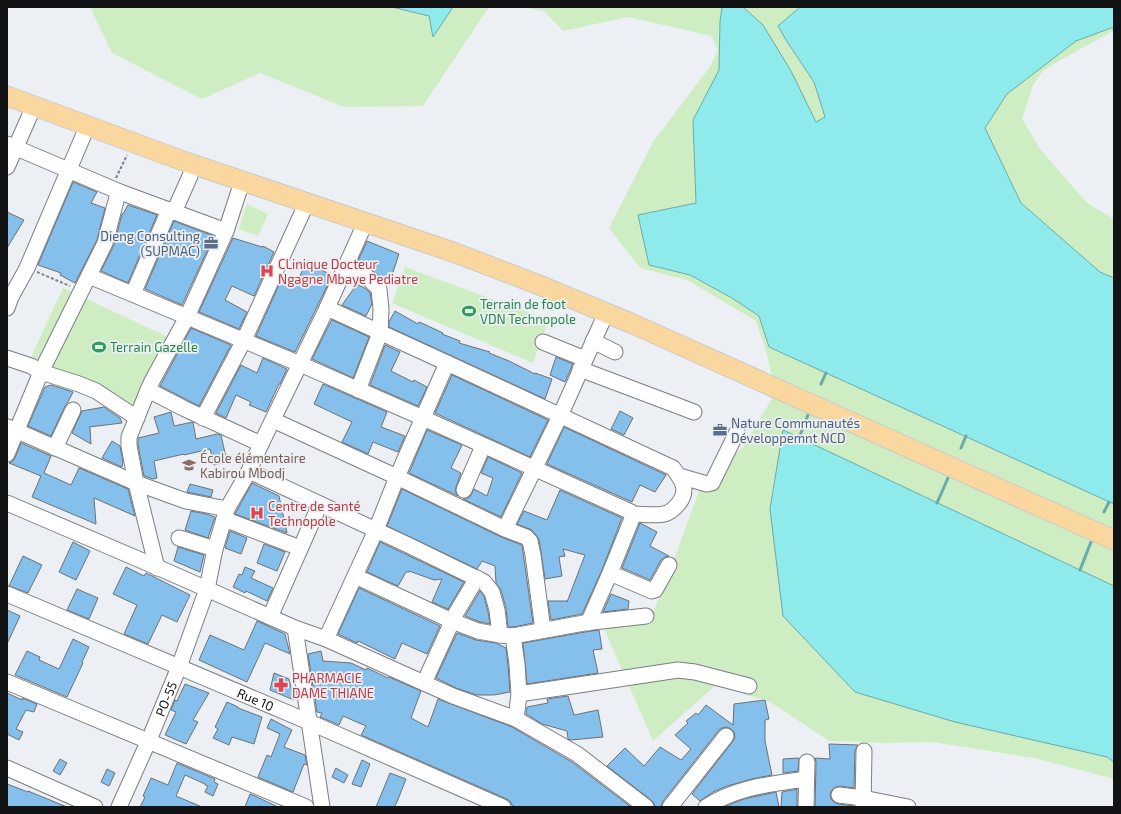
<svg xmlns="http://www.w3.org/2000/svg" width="1121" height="814" font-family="'Exo 2',sans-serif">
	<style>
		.green { fill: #ceedc3 }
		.water { fill: #8feaeb; stroke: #69aaaa }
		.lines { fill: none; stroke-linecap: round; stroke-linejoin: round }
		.stream { stroke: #69aaaa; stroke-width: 3 }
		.building { fill: #85bfec; stroke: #6d7174 }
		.minor-casing { stroke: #7a7e81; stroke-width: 17 }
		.major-casing { stroke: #cbcbcb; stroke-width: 21 }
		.path { stroke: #808385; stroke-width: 2; stroke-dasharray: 3 2; stroke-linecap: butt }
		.minor { stroke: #fff; stroke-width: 15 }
		.major { stroke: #f9d79e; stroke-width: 19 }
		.labels { text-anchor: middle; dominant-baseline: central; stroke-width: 3.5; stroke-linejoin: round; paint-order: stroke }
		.service-label { font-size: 13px; fill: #4e5e75; stroke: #ecf0f4; text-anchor: end }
		.health-label { font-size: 13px; fill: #be3a42; stroke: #ecf0f4; text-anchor: start }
		.leisure-label { font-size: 13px; fill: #27864d; stroke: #ecf0f4; text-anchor: start }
		.education-label { font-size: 13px; fill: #785e54; stroke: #ecf0f4; text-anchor: start }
		.street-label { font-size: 13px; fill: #111314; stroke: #ecf0f4 }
	</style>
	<rect width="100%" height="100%" fill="#ecf0f4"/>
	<path class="green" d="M90 7H392L429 16 433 36 453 7H489L423 106 344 107 260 73 202 99 112 53Z
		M521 7H722L720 21 719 70 693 120 696 203 638 215 649 265 690 275 732 298 760 316 770 347 1114 504V586L784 431 770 509 955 722 1107 757 1114 762V779L1103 776 1034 758 933 742 884 743 829 741 770 702 716 685 653 741 602 624 648 621 660 597 701 486 743 447 776 392 766 351 756 321 687 280 640 268 609 228 653 142 709 68 718 51 712 36 628 17 563 31 544 11Z
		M743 7H800L778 26 786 40 814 82 825 117 816 122 791 71 763 25Z
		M1111 28H1114V32H1111L1055 63 1042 72 1033 85 1022 119 1040 149 1087 203 1114 219V278L1100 272 1021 203 985 128 1007 94 1076 41Z
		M247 204 268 214 258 236 239 229Z
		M405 267 549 320 533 363 392 303Z
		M63 288 168 337 136 406 31 357Z"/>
	<path class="water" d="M392 7H453L433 37 429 16Z
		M722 7H743L763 25 791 71 816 122 825 117 814 82 786 40 778 26 800 7H1114V28H1111L1076 41 1007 94 985 128 1021 203 1100 272 1114 278V504L769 347 759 316 732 298 690 275 649 265 638 215 696 203 693 120 719 70 720 21Z
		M783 430 1114 586V762L1107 757 955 722 855 692 783 616 770 509Z"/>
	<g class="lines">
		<path class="stream" d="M821 384 826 373
			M799 438 808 415
			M961 448 966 436
			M937 503 948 478
			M1104 512 1109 502
			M1080 570 1091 542"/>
	</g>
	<path class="building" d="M73 182 97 192 91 203 105 208 97 240 75 283 60 275 61 273 38 265Z
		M128 205 157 215 128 283 101 271 114 245 122 214H123Z
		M7 212 24 220 7 248Z
		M174 221 214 236 182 305 145 289Z
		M233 238 262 247 263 246 274 252 254 296 232 286 225 300 247 312 239 329 199 312Z
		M367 241 399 254 390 281 381 278 371 269 357 263Z
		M307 261 332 276 295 352 256 336 282 278 295 286Z
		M357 284 366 289 370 293 372 304 366 316 342 305Z
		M395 311 418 324 419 322 426 325 443 333 442 334 460 341 459 343 490 352 489 353 509 361 535 374V373L552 379 545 399 389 327V322Z
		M332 320 369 337 353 378 312 359 329 325Z
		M191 328 231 345 199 406 160 386Z
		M385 345 400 352 391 371 413 382 414 380 427 387 418 406 370 385Z
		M556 357 573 364 565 382 550 375Z
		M263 358 287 369 280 384H279L266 412 249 405 251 402 236 395 226 418 216 413 241 365 257 373Z
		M452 375 548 420 530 457 435 413Z
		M323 384 387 412 381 427 405 436 398 452 373 442 368 454 342 442 352 422 314 404Z
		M51 385 73 392 68 402 65 406 51 436 28 426 45 387Z
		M104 407 120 418 122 423 89 427 90 428 91 444 72 433 82 411Z
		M620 411 633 418 624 435 611 429Z
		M171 412 174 426 193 422 196 439 217 434 221 435 227 462 214 465 210 449 184 455V454L154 461 157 478 153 479 144 476 138 445V438L159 433 154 417Z
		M564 427 666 475 655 492 640 485 632 502 547 464Z
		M427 430 462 445 451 468 461 473 456 487 455 491 458 496 409 473Z
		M112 441 120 446 123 462 122 467 102 458Z
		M21 443 51 456 44 473 71 485 79 468 128 489 135 516 94 498 96 524 32 497 41 476 9 463 13 461 15 458Z
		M488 457 522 473 501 517 463 499H465L470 497 474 489 487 496 493 478 481 473Z
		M252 483 279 496 287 533 235 514Z
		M190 484 213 490 211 497 187 492Z
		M402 489 501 537 522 545 533 623 513 627H508L506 608 501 590 496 583 495 566 482 561 477 569 387 526Z
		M560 490 622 518 602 570 582 614 551 620 548 601H567V602L585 555 563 549 565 556 559 557 562 576 545 579 539 539 532 530 517 524 524 511 547 520Z
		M191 511 206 514 215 517 208 538 185 530Z
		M640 523 657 532 650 546 669 556 665 557 661 560 650 580 622 568Z
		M230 531 247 538 241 554 225 548Z
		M73 542 90 551 76 580 59 572Z
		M380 542 464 582 448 609 432 602 442 579 434 580 409 571V572H406L398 586 367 572Z
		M264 544 285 552 277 571 257 563Z
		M178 547 204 555 200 572 174 561Z
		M23 556 42 565 28 593 9 586Z
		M126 567 144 576 146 573 190 595 177 622 162 615 148 644 124 634 137 605 113 594Z
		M245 567 255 571 251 578 273 588 267 601 246 591 245 593 233 587 239 574 242 575Z
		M359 588 440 626 427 654 402 643 395 659 358 641 357 643 338 634Z
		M77 589 98 598 89 619 67 610Z
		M480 591 484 596 488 612 490 624 480 622 465 616Z
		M611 594 629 601 628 609 603 612Z
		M7 610 20 616 7 644Z
		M257 621 285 634 290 654 265 643 247 682 199 660 210 635 244 650Z
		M599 630 602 649 593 650 598 673 527 684 523 643 585 632Z
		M457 633 476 640 496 643 506 648 508 665 510 692 494 695H477L456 688 436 678Z
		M73 639 89 647 82 662 83 663 67 697 15 675 27 651 40 657 39 660 59 669Z
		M321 651 323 661 351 663 366 670 367 668 388 678 389 677 421 691 411 718 428 727 438 699 512 727 572 762 631 807H516L512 805 510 801 507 799 361 735 366 726 343 716 339 725 320 717 322 713 317 712 308 654Z
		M274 673 289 679 294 700 270 690Z
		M185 684 209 693 193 720 198 722 186 744 165 735 176 712 171 710 175 700 177 701Z
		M7 693 22 700V698L37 704 34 712 26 710 16 729 23 732 19 740 7 734Z
		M568 696 574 715 598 710 603 737 571 740 568 739 567 731 542 724 526 714 527 707 548 703 547 699Z
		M765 700 769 719 765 720V741L772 775 752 779 727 786 713 792 700 801 692 794 733 741 735 737 734 732 731 729 727 727 722 728 719 730 663 801 661 807H655L654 803 651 800 607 766 625 748 644 766 660 747 681 760 691 749 675 735 688 723 686 721 696 713 698 715 706 705 733 725 734 704Z
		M227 702 238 707V708L262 717 254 744 232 737 229 745 213 738 218 729 215 727Z
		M271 719 292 730 284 747 305 755 307 765 304 764 293 792 258 777 267 755 271 757 280 734 267 728Z
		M829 744 858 745 855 751 854 788 840 786 836 787 832 790 830 794 831 799 834 802 838 804 854 806V807H815L816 762 815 758 830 759Z
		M799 758 798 771 783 773V759Z
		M60 759 67 763 60 775 53 771Z
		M362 760 370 764 361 787 352 784Z
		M177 763 215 779 214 782 218 784 213 796 205 792 208 786 205 785V784L185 775 176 796 202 807H140L145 797 143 796 151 778 168 785Z
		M336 768 348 775 344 783 332 777Z
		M107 769 115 773 109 786 101 782Z
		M390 773 406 779 397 802 394 807H376Z
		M7 784 28 792V791L67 807H7Z
		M797 789V807H781L782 792Z
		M776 792 779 807H724L744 799Z
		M250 794 255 796 278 807H245Z"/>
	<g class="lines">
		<defs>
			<g id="minor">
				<path d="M7 144 120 192 117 197 105 243 41 372 7 454"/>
				<path d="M7 167 30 115"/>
				<path d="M239 191 226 231 187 317 152 381 148 390 185 409 261 444"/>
				<path d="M120 192 226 231"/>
				<path d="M174 212 190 176"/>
				<path d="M345 268 367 277 379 289 381 309 380 333 358 390"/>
				<path d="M89 276 300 364 423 418 631 512 632 514C641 514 656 516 664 514 670 513 675 508 679 503 689 490 682 480 673 468L447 363 327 308"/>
				<path d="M133 294 169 210"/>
				<path d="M7 308 11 297 27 268 84 134"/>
				<path d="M593 341 615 352"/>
				<path d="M543 342 585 359"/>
				<path d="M7 358 31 366 41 372 79 384 96 391 137 418"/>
				<path d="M580 369 694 412"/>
				<path d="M148 390 129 437V446L136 483 157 568"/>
				<path d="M203 418 244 340 303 211"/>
				<path d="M273 420 397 477 505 529 526 537 530 541 533 555 543 630"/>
				<path d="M8 427 136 483 186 501 227 509"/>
				<path d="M55 448 73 410"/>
				<path d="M249 471 408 545 484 582 492 592 497 610 500 635"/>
				<path d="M679 476 707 484 712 483 737 432"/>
				<path d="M464 490 483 446"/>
				<path d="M7 503 166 571 295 628 326 639 424 683 453 696 516 719 577 754 646 807"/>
				<path d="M224 519 300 548"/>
				<path d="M505 529 560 416 602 322"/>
				<path d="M179 538 215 549"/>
				<path d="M610 573 652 591 655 590 669 565"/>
				<path d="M355 576 452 621 478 631 500 635 513 636 584 623 646 616"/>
				<path id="s1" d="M7 594 309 722 503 807"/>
				<path d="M270 617 320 504"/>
				<path d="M588 623 610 573 633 516 632 514"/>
				<path d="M295 628 322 807"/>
				<path d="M513 636 517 664 519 694 516 719"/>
				<path d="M326 639 376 530 397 477 447 363"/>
				<path d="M7 682 306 807"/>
				<path d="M424 683 456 613 477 578"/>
				<path d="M519 694 678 670 695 672 749 686"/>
				<path d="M7 768 95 807"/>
				<path d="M839 795 863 798 908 807"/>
				<path d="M863 806 864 751"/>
				<path id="s2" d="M119 807 149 740 179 667 207 589 215 549 227 509 249 471 261 444 327 308 362 230"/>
				<path d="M670 807 726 736"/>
				<path d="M706 807C736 787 772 784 806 779"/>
				<path d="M806 807 807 762"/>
			</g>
			<path id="major" d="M7 96 186 162 453 252 539 285 633 324 1114 540"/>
		</defs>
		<use href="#minor" class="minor-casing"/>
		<use href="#major" class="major-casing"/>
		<path class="path" d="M116 178 127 155
			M37 272 70 286"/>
		<use href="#minor" class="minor"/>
		<use href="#major" class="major"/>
	</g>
	<defs>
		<symbol id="office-bare" viewBox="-9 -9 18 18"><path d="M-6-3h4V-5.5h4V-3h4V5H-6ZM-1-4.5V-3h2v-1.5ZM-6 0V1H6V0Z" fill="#5c6f8a" stroke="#ecf0f4" stroke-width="2.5" paint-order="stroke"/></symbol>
		<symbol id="hospital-bare" viewBox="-9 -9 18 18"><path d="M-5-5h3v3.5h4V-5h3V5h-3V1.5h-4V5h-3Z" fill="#e0444e" stroke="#ecf0f4" stroke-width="2.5" paint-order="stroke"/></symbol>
		<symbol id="stadium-bare" viewBox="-9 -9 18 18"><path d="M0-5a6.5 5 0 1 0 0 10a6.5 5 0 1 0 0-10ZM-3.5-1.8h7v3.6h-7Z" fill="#2e9e5b" stroke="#ecf0f4" stroke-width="2.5" paint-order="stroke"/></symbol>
		<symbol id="school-bare" viewBox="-9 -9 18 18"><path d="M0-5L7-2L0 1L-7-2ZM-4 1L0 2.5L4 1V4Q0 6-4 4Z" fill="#8d6e63" stroke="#ecf0f4" stroke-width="2.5" paint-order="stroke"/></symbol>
		<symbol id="pharmacy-bare" viewBox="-9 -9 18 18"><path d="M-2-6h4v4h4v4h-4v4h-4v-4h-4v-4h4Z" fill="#e0444e" stroke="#ecf0f4" stroke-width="2.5" paint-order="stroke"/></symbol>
	</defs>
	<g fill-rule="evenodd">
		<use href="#office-bare" x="201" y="233" width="20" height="20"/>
		<use href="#hospital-bare" x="257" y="261" width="20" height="20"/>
		<use href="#stadium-bare" x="459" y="301" width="20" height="20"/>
		<use href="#stadium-bare" x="89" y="337" width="20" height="20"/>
		<use href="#office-bare" x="710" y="420" width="20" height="20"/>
		<use href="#school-bare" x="179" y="455" width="20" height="20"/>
		<use href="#hospital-bare" x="247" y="503" width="20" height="20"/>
		<use href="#pharmacy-bare" x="271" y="675" width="20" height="20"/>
	</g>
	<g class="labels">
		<g class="service-label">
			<text x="200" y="236">Dieng Consulting<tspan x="200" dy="15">(SUPMAC)</tspan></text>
			<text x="731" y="423" text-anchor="start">Nature Communautés<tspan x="731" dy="15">Développemnt NCD</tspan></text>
		</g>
		<g class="health-label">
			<text x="278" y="264">CLinique Docteur<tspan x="278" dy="15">Ngagne Mbaye Pediatre</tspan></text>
			<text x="268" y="506">Centre de santé<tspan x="268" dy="15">Technopole</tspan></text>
			<text x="292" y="678">PHARMACIE<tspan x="292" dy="15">DAME THIANE</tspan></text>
		</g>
		<g class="leisure-label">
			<text x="480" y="304">Terrain de foot<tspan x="480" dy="15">VDN Technopole</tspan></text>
			<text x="110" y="347">Terrain Gazelle</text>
		</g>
		<g class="education-label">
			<text x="200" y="458">École élémentaire<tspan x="200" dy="15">Kabirou Mbodj</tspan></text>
		</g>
		<g class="street-label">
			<text stroke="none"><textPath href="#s2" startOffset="118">PO-55</textPath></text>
			<text stroke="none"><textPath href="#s1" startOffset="270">Rue 10</textPath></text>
		</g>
	</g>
	<rect width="1121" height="814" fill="none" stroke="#111314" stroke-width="16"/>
</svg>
